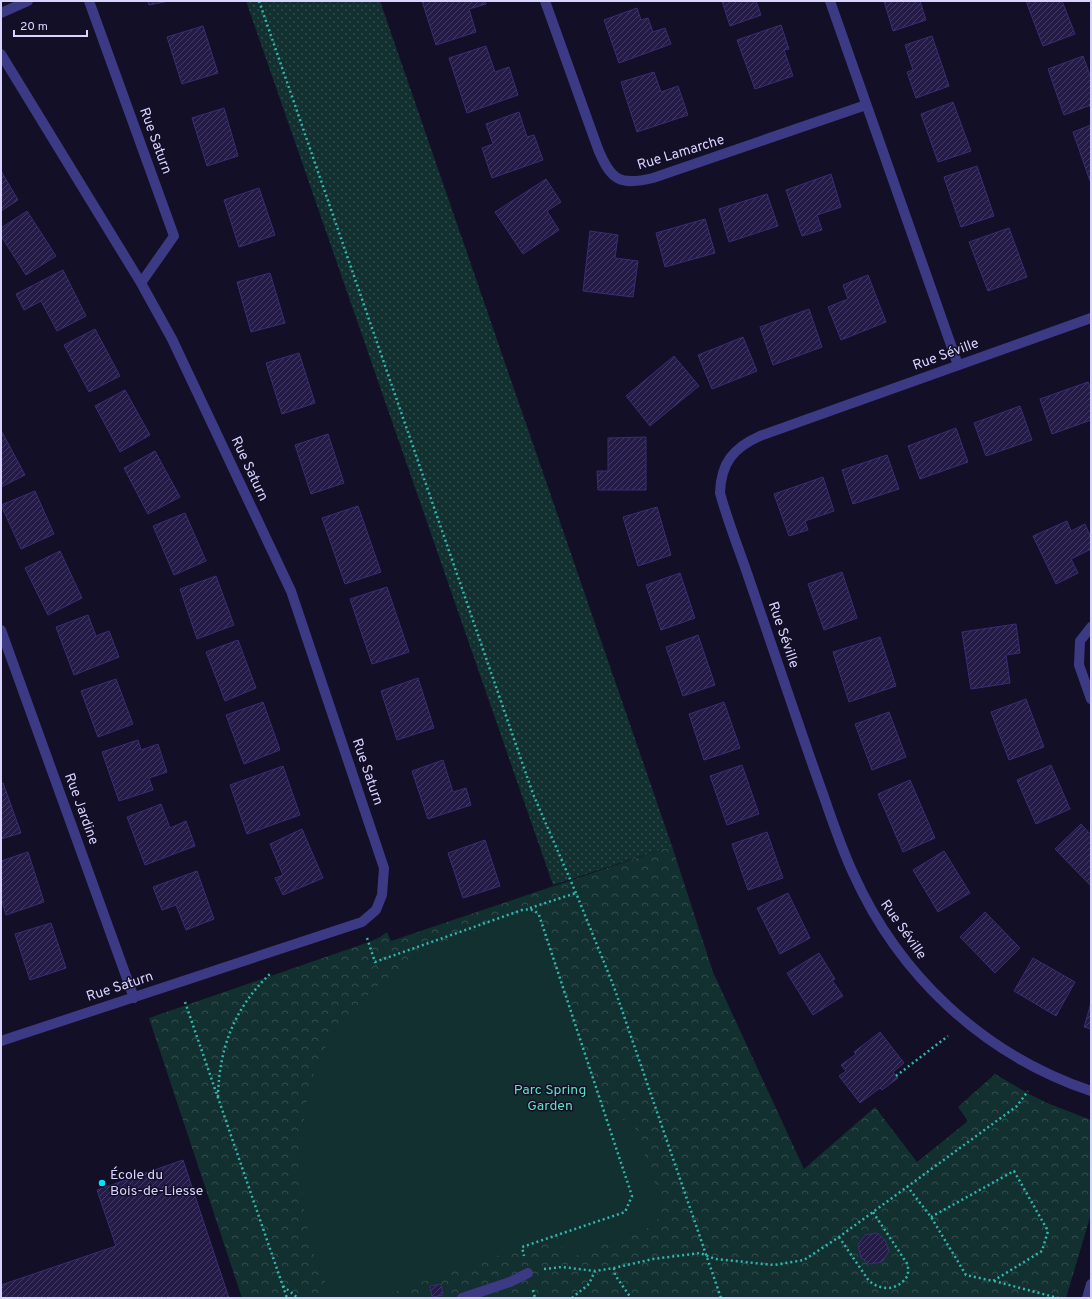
<svg xmlns="http://www.w3.org/2000/svg" width="1092" height="1299" font-family="Overpass,sans-serif">
	<style>
		.grass { fill: url(#grass-dots) }
		.forest { fill: url(#forest-crowns) }
		.garden { fill: #12302f }
		.building { fill: url(#building-hatch); stroke: #3b2d73 }
		.lines { fill: none; stroke-linecap: round; stroke-linejoin: round }
		.path { stroke: #2fb8b0; stroke-width: 2.5; stroke-dasharray: 2 3; stroke-linecap: butt }
		.service { stroke: #3d3a85; stroke-width: 10 }
		.minor { stroke: #3d3a85; stroke-width: 10 }
		.poi-dot { fill: #00e5ff; stroke: #130f26; stroke-width: 1.5 }
		.labels { text-anchor: middle; dominant-baseline: central; stroke-width: 3; stroke-linejoin: round; paint-order: stroke }
		.street-label { font-size: 14px; fill: #d9d4ff; stroke: #130f26 }
		.park-label { font-size: 14px; fill: #5fe0c0; stroke: #130f26 }
		.poi-label { font-size: 14px; fill: #d9d4ff; stroke: #130f26; text-anchor: start }
	</style>
	<defs>
		<pattern id="grass-dots" width="8" height="8" patternUnits="userSpaceOnUse"><rect width="8" height="8" fill="#12302f"/><path d="M2 2h.1M6 6h.1" fill="none" stroke="#344d4e" stroke-width="1.8" stroke-linecap="round"/></pattern>
		<pattern id="forest-crowns" width="20" height="18" patternUnits="userSpaceOnUse"><rect width="20" height="18" fill="#12302f"/><path d="M2 6a3 3 0 1 1 6 0M12 15a3 3 0 1 1 6 0" fill="none" stroke="#344d4e"/></pattern>
		<pattern id="building-hatch" width="6" height="6" patternUnits="userSpaceOnUse"><rect width="6" height="6" fill="#241b47"/><path d="M-1 1l2-2M0 6l6-6M5 7l2-2" fill="none" stroke="#433b63"/></pattern>
	</defs>
	<rect width="100%" height="100%" fill="#130f26"/>
	<path class="grass" d="M246 1H380L672 846 553 885Z"/>
	<path class="forest" d="M672 846 713 972 804 1169 875 1107 917 1162 968 1121 958 1107 995 1074 1031 1095 1047 1103 1091 1120V1214L1066 1298H242L149 1018 369 942 380 937 387 932 391 941Z"/>
	<path class="garden" d="M531 912 535 913 537 920 607 1126 631 1117 663 1206 655 1225 567 1259 557 1235 376 1298H335C310 1262 301 1208 301 1165 302 1127 306 1086 323 1052 344 1012 393 967 434 947 464 932 499 922 531 912Z"/>
	<path class="building" d="M148 1H169L149 5Z
		M422 1H485L486 4 469 9 476 32 436 45Z
		M722 1H756L761 15 730 26Z
		M884 1H920L926 20 893 31Z
		M1026 1H1062L1075 34 1043 46Z
		M637 8 641 20 648 18 653 32 665 28 671 44 619 63 604 20Z
		M781 25 789 49 784 50 793 76 755 89 737 40Z
		M203 26 218 73 182 84 167 37Z
		M932 36 949 86 916 98 907 72 913 70 905 45Z
		M486 46 495 72 509 67 518 95 467 113 449 58Z
		M1083 56 1091 78V105L1064 115 1048 69Z
		M654 72 661 92 678 86 688 115 637 132 621 82Z
		M953 102 971 151 938 162 921 114Z
		M224 108 238 156 207 166 192 118Z
		M519 112 527 137 534 135 543 160 492 178 482 148 493 144 486 124Z
		M1091 125V180L1090 181 1073 132Z
		M977 166 994 216 961 227 944 177Z
		M1 171 18 200 1 211Z
		M831 174 841 207 817 215 822 230 802 236 786 190Z
		M546 179 561 202 547 211 559 230 523 254 495 212Z
		M259 188 275 235 239 247 224 200Z
		M767 194 778 226 729 242 719 209Z
		M27 211 56 256 26 275 1 236V228Z
		M705 219 715 253 665 267 656 233Z
		M1009 228 1027 277 988 291 969 242Z
		M590 231 618 235 615 258 638 261 633 297 583 291Z
		M63 270 86 316 57 331 41 301 24 310 16 294Z
		M270 273 285 323 251 332 237 282Z
		M868 275 886 322 841 340 828 307 848 299 843 285Z
		M809 309 822 347 773 365 760 327Z
		M95 329 120 376 89 392 64 345Z
		M743 337 757 371 712 389 698 355Z
		M299 353 315 403 282 414 266 363Z
		M674 356 699 386 650 426 626 396Z
		M1088 382 1091 389V420L1052 434 1040 399Z
		M125 390 150 435 120 452 95 406Z
		M1020 406 1032 440 986 456 974 423Z
		M956 428 968 462 920 479 908 446Z
		M1 430 25 475 1 487Z
		M328 434 344 483 311 494 295 445Z
		M646 437V490H598L597 471H608V438Z
		M155 451 180 497 148 514 124 468Z
		M887 455 899 489 853 504 842 470Z
		M823 477 834 511 805 521 808 530 789 536 774 494Z
		M35 491 54 534 21 549 1 505Z
		M358 506 381 572 345 584 322 518Z
		M657 507 671 555 638 566 623 517Z
		M185 513 206 561 174 575 153 526Z
		M1067 521 1071 531 1085 524 1091 538V549L1071 559 1078 573 1056 584 1033 536Z
		M60 551 82 598 48 615 25 568Z
		M842 572 857 618 824 630 808 584Z
		M680 573 695 618 661 630 646 585Z
		M216 576 234 625 197 639 180 589Z
		M387 587 409 652 372 664 350 599Z
		M88 615 96 636 109 631 119 657 74 675 56 627Z
		M1016 624 1020 653 1006 655 1010 683 971 689 962 632Z
		M698 635 715 685 683 696 666 647Z
		M880 637 896 686 849 702 833 652Z
		M238 640 256 688 225 701 206 652Z
		M418 678 434 728 397 740 381 691Z
		M116 679 133 724 98 737 81 691Z
		M1026 699 1044 747 1009 760 991 712Z
		M263 702 280 750 244 764 226 715Z
		M724 702 740 748 704 760 689 714Z
		M889 712 906 757 872 770 855 724Z
		M138 740 141 750 158 744 167 772 149 778 153 790 119 801 102 752Z
		M443 760 453 792 466 788 471 805 428 819 412 771Z
		M742 765 759 814 727 825 710 776Z
		M1051 765 1070 809 1036 824 1017 780Z
		M283 766 300 815 247 834 230 785Z
		M910 780 935 838 903 852 878 794Z
		M3 783 21 833 1 839V784Z
		M161 804 170 828 186 821 195 846 145 865 127 817Z
		M1081 824 1091 835V886L1055 849Z
		M302 829 323 878 283 895 275 878 283 875 270 844Z
		M767 832 783 878 748 890 732 844Z
		M485 840 500 886 463 898 448 853Z
		M944 851 970 893 938 912 913 870Z
		M28 852 44 902 6 915 1 898V861Z
		M197 871 214 919 186 930 176 905 162 910 153 887Z
		M788 893 810 938 780 954 757 908Z
		M985 912 1020 948 995 973 960 937Z
		M51 923 66 968 30 980 15 934Z
		M819 953 835 979 832 980 843 996 813 1015 787 973Z
		M1033 958 1075 982 1056 1016 1014 991Z
		M1091 1003V1029L1084 1027Z
		M880 1032 904 1063 893 1072 898 1078 882 1090 880 1088 860 1103 839 1076 846 1071 841 1065 856 1054 854 1052Z
		M183 1160 229 1298H1V1285L116 1246 97 1190Z
		M877 1233 885 1240 889 1251 882 1262 870 1264 861 1258 858 1245 865 1235Z
		M441 1284 443 1295 432 1297 430 1286Z"/>
	<g class="lines">
		<path class="path" d="M259 1 533 794 576 893 614 987 721 1298
			M530 908 576 893
			M367 938 375 962 522 910C530 909 534 909 539 915L632 1196 625 1212 522 1247 524 1256
			M185 1002 287 1298
			M896 1076 948 1036
			M218 1097C219 1047 235 1007 271 973
			M907 1186 931 1217 966 1275 993 1281 1042 1251 1048 1231 1014 1171 931 1217
			M839 1237 869 1281C883 1292 899 1290 908 1275V1265L873 1212
			M614 1268 615 1275 631 1298
			M544 1269 562 1267 595 1271 614 1268 653 1259 700 1253 715 1259 774 1265 804 1260 839 1237 1017 1106 1028 1091
			M994 1281 1058 1298
			M283 1286 298 1298
			M533 1290 535 1298
			M572 1298 589 1284 595 1271"/>
		<path class="service" d="M462 1298 510 1282 528 1273"/>
		<path class="minor" d="M89 1 174 236 141 283
			M545 1 598 149C611 180 619 186 653 178L866 105
			M830 1 958 365
			M1 13 28 1
			M1 54 141 283 172 339 291 591 384 868 382 895 376 910 362 922 1 1041
			M1091 318 760 436C733 448 721 463 720 493 727 519 737 544 746 570 760 612 775 654 789 696 800 728 811 761 823 794 832 820 841 847 853 873 899 976 984 1055 1091 1091
			M1091 627 1080 641 1079 665 1091 699
			M1 630 134 998
			M1087 1298 1091 1284"/>
	</g>
	<circle class="poi-dot" cx="102" cy="1183" r="4"/>
	<g class="labels">
		<g class="street-label">
			<text transform="translate(155 141) rotate(70)">Rue Saturn</text>
			<text transform="translate(681 153) rotate(-17)">Rue Lamarche</text>
			<text transform="translate(946 355) rotate(-20)">Rue Séville</text>
			<text transform="translate(249 469) rotate(65)">Rue Saturn</text>
			<text transform="translate(783 635) rotate(71)">Rue Séville</text>
			<text transform="translate(367 772) rotate(71)">Rue Saturn</text>
			<text transform="translate(81 809) rotate(70)">Rue Jardine</text>
			<text transform="translate(903 930) rotate(55)">Rue Séville</text>
			<text transform="translate(120 987) rotate(-18)">Rue Saturn</text>
		</g>
		<g class="park-label">
			<text x="550" y="1090">Parc Spring<tspan x="550" dy="16">Garden</tspan></text>
		</g>
		<g class="poi-label">
			<text x="110" y="1175">École du<tspan x="110" dy="16">Bois-de-Liesse</tspan></text>
		</g>
	</g>
	<rect width="1092" height="1299" fill="none" stroke="#d9d4ff" stroke-width="4"/>
	<path d="M14 30v6h73v-6" fill="none" stroke="#d9d4ff" stroke-width="2"/>
	<text x="20" y="30" font-size="12" fill="#d9d4ff" stroke="#130f26" stroke-width="3" paint-order="stroke">20 m</text>
</svg>
